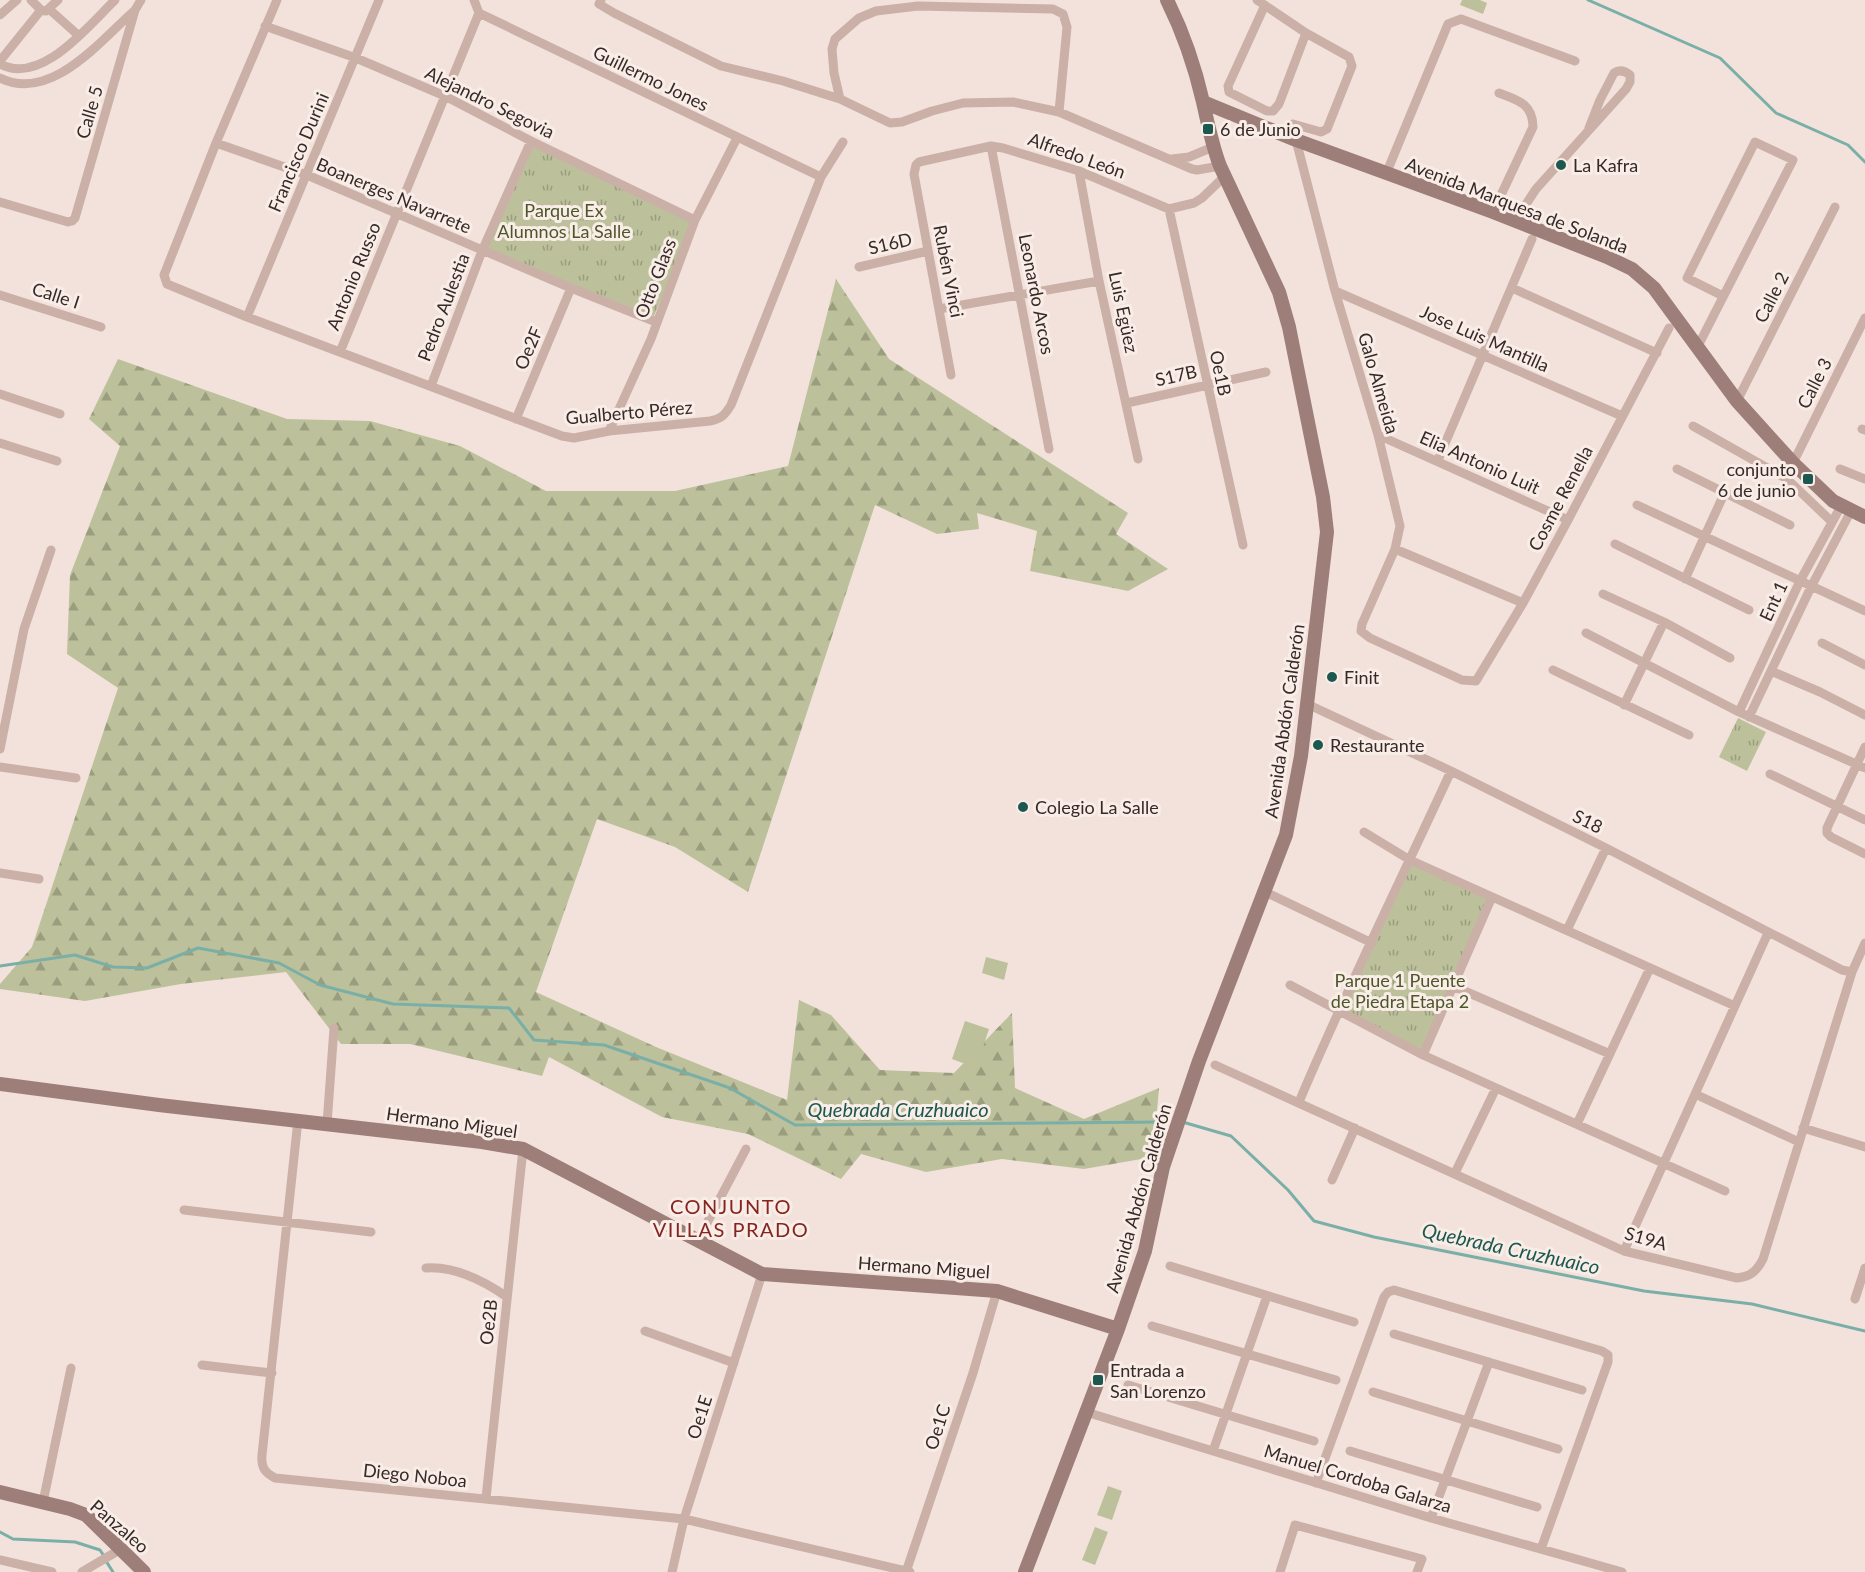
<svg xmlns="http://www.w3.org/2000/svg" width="1865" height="1572" font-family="Lato,sans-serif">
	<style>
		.forest { fill: url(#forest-firs) }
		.park { fill: url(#park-tufts) }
		.pitch { fill: #bcc19b }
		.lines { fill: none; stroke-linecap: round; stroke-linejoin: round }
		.stream { stroke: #7aafa7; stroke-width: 3 }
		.street { stroke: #cab0a7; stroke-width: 9 }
		.secondary { stroke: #9e7e78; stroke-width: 14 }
		.poi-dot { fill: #1d5850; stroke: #f9ede7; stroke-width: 2 }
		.labels { text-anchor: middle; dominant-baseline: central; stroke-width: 6; stroke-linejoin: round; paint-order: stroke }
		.street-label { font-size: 18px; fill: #362927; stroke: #f9ede7 }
		.poi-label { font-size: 18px; fill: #362927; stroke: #f9ede7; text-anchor: start }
		.park-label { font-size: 18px; fill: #4e552b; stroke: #f9ede7 }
		.water-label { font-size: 20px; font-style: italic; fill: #1d5850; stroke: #f9ede7 }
		.neighbourhood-label { font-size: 20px; letter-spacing: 1.5px; fill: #862420; stroke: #f9ede7 }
	</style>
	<defs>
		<pattern id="forest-firs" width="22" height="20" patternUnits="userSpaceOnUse" patternTransform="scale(1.5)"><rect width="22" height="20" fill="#bcc19b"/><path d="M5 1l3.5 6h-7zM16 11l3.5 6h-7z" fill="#9a9d7e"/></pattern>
		<pattern id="park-tufts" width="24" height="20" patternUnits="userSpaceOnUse" patternTransform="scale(1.5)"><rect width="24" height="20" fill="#bcc19b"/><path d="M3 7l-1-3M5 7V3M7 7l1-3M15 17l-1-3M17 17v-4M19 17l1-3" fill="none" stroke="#9a9d7e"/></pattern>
	</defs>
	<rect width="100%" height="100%" fill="#f2e2db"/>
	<path class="forest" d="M836 279 889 359 1128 513 1116 534 1168 569 1128 591 1030 571 1037 531 977 513 979 529 937 534 875 505 748 892 675 847 597 819 536 992 656 1047 787 1100 799 1000 831 1015 880 1070 954 1073 1012 1013 1015 1088 1084 1119 1159 1088 1153 1157 1084 1169 1002 1159 926 1172 861 1154 841 1179 748 1134 662 1117 549 1057 542 1076 410 1044H341L286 972 181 984 85 1001 0 989V984L32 947 118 688 67 654 70 575 120 446 89 419 118 359 287 419 370 421 460 446 546 491H675L788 466Z"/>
	<path class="park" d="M531 141 695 220 654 316 482 251Z
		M1738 718 1766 732 1747 771 1719 757Z
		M1410 860 1492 897 1423 1055 1337 1011Z"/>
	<path class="pitch" d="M1462 0H1480L1487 3 1483 14 1460 5Z
		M986 957 1008 963 1004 980 982 973Z
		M965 1021 989 1029 976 1068 952 1059Z
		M1108 1486 1122 1491 1112 1520 1097 1515Z
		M1095 1527 1108 1532 1095 1565 1082 1560Z"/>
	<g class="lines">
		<path class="stream" d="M1588 0 1720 58 1776 113 1848 145 1865 162
			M0 966 75 955 113 967 147 968 198 948 279 963 320 985 393 1004 509 1008 534 1040 604 1045 730 1088 795 1125 1161 1122
			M1186 1123 1231 1136 1288 1190 1314 1221 1374 1237 1644 1291 1752 1304 1865 1331
			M0 1532 13 1539 75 1542 100 1550 104 1556
			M106 1561 113 1572"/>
		<path class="street" d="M31 0 41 10 46 11 58 0
			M277 0 216 143 164 275 167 284 247 317 562 436 574 438 609 431 710 421C721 419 725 415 731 405L821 177 843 142
			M474 0 479 13 821 177
			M601 0 599 4 614 13 721 66 783 81 840 99 890 123 902 122 932 111 963 103 1013 102 1059 112 1192 169 1197 170 1220 166
			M1257 0 1306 33 1349 57 1352 66 1327 129 1321 132 1293 124 1281 134
			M1265 5 1228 86 1229 92 1267 111H1273L1279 104 1306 33
			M49 9 78 35
			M0 15 17 0
			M265 26 356 58 445 96 531 141 695 220
			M0 61 41 10
			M0 64C41 86 88 26 115 0
			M0 78C51 103 100 41 135 10L141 0
			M840 99 834 73 832 49 835 39 859 18 876 11 918 6 1053 9 1063 14 1067 27 1059 112
			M1296 140 1335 291 1378 435 1400 526 1395 549 1362 624 1361 631 1370 638 1462 680 1476 681 1523 603 1568 520 1669 328
			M216 143 307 175 571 288 656 322
			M991 146 1049 449
			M1172 159 1189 157 1213 147
			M1079 171 1099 281 1138 459
			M1386 174 1448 24 1461 19 1575 61
			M0 202 68 222 72 221 75 218 135 10
			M1169 209 1243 545
			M1493 212 1533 127C1533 104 1518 100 1499 93
			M1515 221 1536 189 1626 89 1630 82V75C1625 71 1620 69 1614 73L1600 100 1589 128
			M859 267 928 251
			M1512 288 1657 353
			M1335 291 1622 416
			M0 295 101 327
			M939 309 1099 281
			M247 317 379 0
			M1698 346 1793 160 1755 142 1687 278 1723 296
			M340 352 479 13
			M951 375 914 174 916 165 919 162 991 146 1003 148 1079 171 1169 209 1194 203 1202 198 1225 176
			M431 386 482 251 531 141
			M0 394 60 414
			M1737 401 1835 207
			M1127 403 1266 372
			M516 419 571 288
			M1693 426 1787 479 1832 522
			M1862 429 1865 430
			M609 431 651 339 695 220 737 138
			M1378 435 1568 520
			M0 443 57 461
			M1438 460 1532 239
			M1793 463 1865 318
			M1677 469 1790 525
			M1840 469 1865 479
			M1637 505 1865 611
			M1615 544 1749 610
			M1395 549 1523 603
			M1685 579 1724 494
			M1603 594 1664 622 1730 658
			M1586 633 1739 712 1865 768
			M1822 643 1865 665
			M1553 670 1689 735
			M1771 671 1820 692 1865 715
			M1307 704 1451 771 1606 848 1842 970 1852 972
			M1624 705 1664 622
			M1739 712 1800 581 1841 506
			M1749 717 1811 587 1851 511
			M1865 747 1827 828V833L1831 837 1865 854
			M0 749 24 629 51 550
			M0 767 76 778
			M1770 774 1865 820
			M1364 832 1410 860 1735 1006
			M0 873 39 879
			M1263 891 1372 943
			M1567 930 1606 848
			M1290 985 1423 1055 1725 1191
			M1453 986 1610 1054
			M1423 1055 1492 897
			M1215 1065 1624 1251 1737 1278C1750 1277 1757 1271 1763 1259L1852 972 1865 943
			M1695 1094 1799 1142
			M1299 1102C1346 990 1400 882 1451 771
			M298 1120 262 1455C261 1467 264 1472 275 1478L684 1519 910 1572
			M327 1124 334 1028
			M1577 1124 1650 968
			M1803 1128 1865 1147
			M1455 1173 1496 1088
			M1332 1180 1355 1128
			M184 1210 371 1232
			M698 1240 746 1149
			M1624 1251 1768 933
			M1170 1266 1354 1322
			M426 1268C454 1266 484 1281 507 1297
			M1855 1299 1865 1268
			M1152 1326 1336 1380
			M645 1331 734 1363
			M1394 1334 1582 1390
			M202 1365 272 1373
			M1128 1385 1314 1441
			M1373 1392 1558 1449
			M1086 1412 1431 1518 1622 1572
			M1213 1451 1267 1296
			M1350 1451 1537 1507
			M1316 1483 1384 1297 1388 1292 1394 1290 1602 1351 1608 1355V1362L1541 1549
			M486 1498 523 1149
			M43 1502 71 1368
			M1431 1518 1489 1362
			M0 1560 52 1572
			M82 1572 121 1549
			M672 1572 684 1519 762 1274
			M906 1572 973 1373 997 1291
			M1280 1572 1295 1525 1422 1559 1417 1572"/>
		<path class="secondary" d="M1203 102 1296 140 1493 212 1607 257 1632 269 1654 288 1737 401 1793 463 1833 501 1865 517
			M0 1084 159 1105 482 1142 523 1149 762 1274 997 1291 1118 1329
			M0 1492 70 1509 86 1515 144 1572
			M1025 1572 1118 1329 1145 1251 1163 1167 1199 1061 1286 835 1301 756 1327 532 1323 497 1289 327 1279 292 1220 166C1212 145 1208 124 1203 102 1195 67 1183 32 1167 0"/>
	</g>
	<g class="poi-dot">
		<rect x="1202" y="123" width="12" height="12" rx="3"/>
		<circle cx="1561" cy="165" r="6"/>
		<rect x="1802" y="473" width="12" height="12" rx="3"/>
		<circle cx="1332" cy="677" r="6"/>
		<circle cx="1318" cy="745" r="6"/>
		<circle cx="1023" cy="807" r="6"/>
		<rect x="1092" y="1374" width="12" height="12" rx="3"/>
	</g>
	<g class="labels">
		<g class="street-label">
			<text transform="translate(651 78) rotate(26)">Guillermo Jones</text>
			<text transform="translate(490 102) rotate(26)">Alejandro Segovia</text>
			<text transform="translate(89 112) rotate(-74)">Calle 5</text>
			<text transform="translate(298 152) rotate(-67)">Francisco Durini</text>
			<text transform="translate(1077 155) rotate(20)">Alfredo León</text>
			<text transform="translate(394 195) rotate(23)">Boanerges Navarrete</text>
			<text transform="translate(1517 205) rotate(21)">Avenida Marquesa de Solanda</text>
			<text transform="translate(890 243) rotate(-13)">S16D</text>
			<text transform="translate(949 271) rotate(79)">Rubén Vinci</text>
			<text transform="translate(353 276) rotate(-68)">Antonio Russo</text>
			<text transform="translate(655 278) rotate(-69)">Otto Glass</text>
			<text transform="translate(1037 294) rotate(79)">Leonardo Arcos</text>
			<text transform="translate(56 295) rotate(18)">Calle I</text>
			<text transform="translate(1771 297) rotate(-63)">Calle 2</text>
			<text transform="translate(443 307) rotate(-69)">Pedro Aulestia</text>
			<text transform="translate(1124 312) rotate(78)">Luis Egüez</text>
			<text transform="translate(1485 338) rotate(24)">Jose Luis Mantilla</text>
			<text transform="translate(528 348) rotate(-67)">Oe2F</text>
			<text transform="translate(1221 373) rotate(78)">Oe1B</text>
			<text transform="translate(1176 375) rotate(-13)">S17B</text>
			<text transform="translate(1379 383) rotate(74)">Galo Almeida</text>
			<text transform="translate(1814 383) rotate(-63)">Calle 3</text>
			<text transform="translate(629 412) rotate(-5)">Gualberto Pérez</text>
			<text transform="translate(1480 462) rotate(24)">Elia Antonio Luit</text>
			<text transform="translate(1560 498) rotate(-62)">Cosme Renella</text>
			<text transform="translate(1773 601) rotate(-65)">Ent 1</text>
			<text transform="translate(1284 721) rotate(-82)">Avenida Abdón Calderón</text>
			<text transform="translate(1588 821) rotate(26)">S18</text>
			<text transform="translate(452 1122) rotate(8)">Hermano Miguel</text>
			<text transform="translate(1138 1198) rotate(-74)">Avenida Abdón Calderón</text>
			<text transform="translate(1646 1238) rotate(16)">S19A</text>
			<text transform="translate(924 1267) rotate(4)">Hermano Miguel</text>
			<text transform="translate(488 1322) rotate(-84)">Oe2B</text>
			<text transform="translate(699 1417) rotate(-72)">Oe1E</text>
			<text transform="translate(937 1427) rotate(-72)">Oe1C</text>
			<text transform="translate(415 1475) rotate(6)">Diego Noboa</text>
			<text transform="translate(1358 1478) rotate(17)">Manuel Cordoba Galarza</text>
			<text transform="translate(120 1526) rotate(41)">Panzaleo</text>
		</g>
		<g class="poi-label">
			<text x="1220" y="129">6 de Junio</text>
			<text x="1573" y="165">La Kafra</text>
			<text x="1796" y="469" text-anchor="end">conjunto<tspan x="1796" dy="21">6 de junio</tspan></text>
			<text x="1344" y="677">Finit</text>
			<text x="1330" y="745">Restaurante</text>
			<text x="1035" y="807">Colegio La Salle</text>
			<text x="1110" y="1370">Entrada a<tspan x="1110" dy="21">San Lorenzo</tspan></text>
		</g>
		<g class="park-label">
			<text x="564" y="210">Parque Ex<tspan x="564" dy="21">Alumnos La Salle</tspan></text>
			<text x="1400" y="980">Parque 1 Puente<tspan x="1400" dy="21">de Piedra Etapa 2</tspan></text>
		</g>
		<g class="water-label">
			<text x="898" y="1109">Quebrada Cruzhuaico</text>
			<text transform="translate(1511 1248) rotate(12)">Quebrada Cruzhuaico</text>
		</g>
		<g class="neighbourhood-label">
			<text x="731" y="1206">CONJUNTO<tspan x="731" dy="23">VILLAS PRADO</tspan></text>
		</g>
	</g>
</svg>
